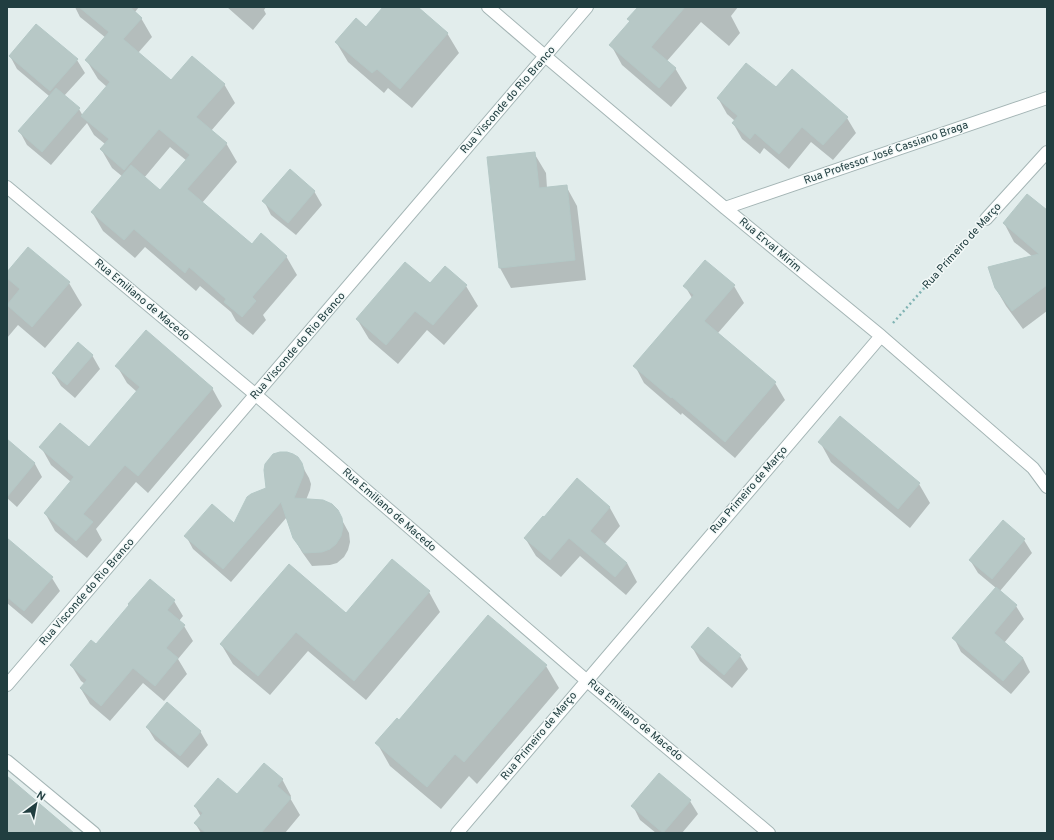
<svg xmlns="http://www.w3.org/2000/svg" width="1054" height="840" font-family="Overpass,sans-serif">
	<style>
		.shadow { fill: #0003; fill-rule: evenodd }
		.building { fill: #b7c8c6; stroke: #b4c8c6 }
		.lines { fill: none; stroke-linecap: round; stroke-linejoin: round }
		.minor-casing { stroke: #a4b5b5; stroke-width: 14 }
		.path { stroke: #80b3b3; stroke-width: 2.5; stroke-dasharray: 2 3; stroke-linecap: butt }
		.minor { stroke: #fff; stroke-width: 12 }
		.labels { text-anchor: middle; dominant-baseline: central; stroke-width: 3; stroke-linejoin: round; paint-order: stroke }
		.street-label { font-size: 11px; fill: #213e40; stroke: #f3f9f8 }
	</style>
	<rect width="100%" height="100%" fill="#e2edec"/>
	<path class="shadow" d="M75 7H139L135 12 141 18 152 37 138 53 171 81 224 84 235 103 211 131 226 143 237 162 202 203 252 246 286 256 297 275 263 315 266 320 253 335 236 321 231 312 200 286 196 291 145 247 135 258 103 231 92 212 123 177 112 168 101 149 105 144 94 135 87 123 51 165 27 145 20 132 49 96 17 69 10 56 77 60 85 73 64 96 79 109 83 116 107 87 98 79 87 61 106 38 80 17ZM170 147 187 161 160 192 144 178Z
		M227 7H266L264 10 266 14 253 30Z
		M384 7H416L447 33 459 53 412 108 388 88 384 93 348 62 336 42 366 28Z
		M639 7H738L731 16 740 33 729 46 701 22 667 61 675 68 687 88 671 107 622 65 611 45 630 22 629 20Z
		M718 98 847 118 856 133 833 160 811 142 789 169 764 148 760 154 742 139 733 123 735 121 727 114Z
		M534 153 546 173 547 188 566 186 577 206 586 280 511 288 500 268 488 158Z
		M314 191 322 205 296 235 271 215 264 201Z
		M1047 212V311L1023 329 1006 306 995 287 1033 257 1014 242 1004 223Z
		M445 268 466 286 478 306 444 345 427 330 398 364 369 339 357 319 430 285Z
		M7 273 69 283 82 305 45 348 18 325 7 338Z
		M685 286H734L744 303 718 333 775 383 785 400 735 458 682 413 681 415 644 383 635 366 692 298Z
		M92 355 100 369 75 398 61 386 53 373Z
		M117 366 212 388 222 406 148 493 136 482 96 529 102 540 87 558 55 531 45 513 71 482 51 465 41 447 89 449 137 392 127 383Z
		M820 442 919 484 930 503 910 528 831 462Z
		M10 443 35 464 42 477 17 507 7 498V447Z
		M301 464 309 478 311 484 310 490 306 500 337 511 349 533 350 542 348 550 344 557 337 563 330 565 312 566 302 552 294 538 287 517 231 582 193 549 186 536 234 524 268 488Z
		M577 479 610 508 620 526 604 545 627 563 637 582 626 595 580 556 561 577 536 556 525 538 544 518Z
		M1003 521 1024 540 1032 553 1000 591 1016 606 1024 619 1004 643 1023 658 1030 672 1011 694 961 652 954 638 996 588 978 573 970 560Z
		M7 553 52 578 60 591 32 624 7 603Z
		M429 592 440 612 366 700 308 651 270 695 233 664 221 644 346 614Z
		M174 601 183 616 179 621 184 626 193 641 178 659 187 674 164 701 143 683 110 721 90 704 81 689 85 684 81 681 71 665 96 646Z
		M692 647 740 656 748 669 732 688 700 661Z
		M546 666 559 688 477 784 469 776 441 809 390 766 377 743 399 721Z
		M147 727 200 731 208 745 188 768 155 740Z
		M282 779 291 796 290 798 300 815 285 833H201L195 823 201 817 195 806 237 795Z
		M690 801 698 814 682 833H656L640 820 633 806Z"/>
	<path class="building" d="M79 7H130L142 18 123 39 171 80 192 56 225 84 196 117 227 143 187 189 252 244 261 233 287 256 252 297 256 301 242 317 224 302 226 299 189 267 185 273 134 229 124 240 91 212 131 165 160 190 190 155 159 129 124 170 100 149 109 139 81 116 110 82 85 60 109 32Z
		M383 7H418L448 33 400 89 377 69 372 73 335 42 356 18 366 27Z
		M638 7H685L651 47 676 68 659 88 609 45 630 21 627 19Z
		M36 24 78 59 50 91 9 56Z
		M746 63 776 87 792 69 848 117 823 145 802 127 779 154 755 133 750 139 732 123 738 116 717 98Z
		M56 88 80 108 42 152 18 131Z
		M535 152 539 188 567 185 575 260 499 268 487 157Z
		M290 169 315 191 288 223 262 201Z
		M1027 194 1047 210V285L1012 311 995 288 988 267 1039 254 1003 223Z
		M28 247 70 282 32 327 7 305 20 289 7 278V272Z
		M705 260 735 285 704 321 776 382 725 442 672 397 671 398 633 366 694 295 683 286Z
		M405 262 430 283 445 266 467 285 433 325 415 311 386 345 356 319Z
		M146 330 213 388 138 476 125 465 83 514 93 522 76 541 44 513 74 477 39 447 60 423 89 447 140 387 115 366Z
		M78 342 93 355 67 385 52 373Z
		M840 416 920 483 898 509 818 442Z
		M7 439 35 463 7 497Z
		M280 452H287L293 454 298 457 302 463 304 470 303 476 294 498 323 500 332 504 338 510 342 518 343 527 341 536 336 544 330 549 322 552 304 553 293 538 281 502 223 569 184 536 212 504 234 523 247 497 251 494 266 488 264 470 265 464 273 454Z
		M577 478 610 507 590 531 627 563 615 577 569 538 550 560 524 538 543 516 544 517Z
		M1003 520 1025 539 992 579 969 560Z
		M7 538 53 577 24 611 7 597Z
		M392 559 430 591 354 681 296 632 258 676 220 644 289 564 346 613Z
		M150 579 175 600 167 610 185 625 166 648 178 658 155 686 133 668 101 706 80 688 87 680 70 665 91 640 96 644 129 605 128 604Z
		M996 587 1017 605 994 633 1023 658 1003 681 952 638Z
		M488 615 547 665 464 762 455 754 427 787 375 743 397 718 399 720Z
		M708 627 741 655 724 675 691 647Z
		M167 702 201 731 180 756 146 727Z
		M264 763 283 779 277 786 291 798 261 833H206L194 823 203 813 194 806 218 778 237 794Z
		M659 773 691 800 663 833 631 806Z
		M7 776 74 833H7Z"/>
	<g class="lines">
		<defs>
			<path id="minor" d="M488 7 545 56 725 208 881 336 1033 468 1047 487
				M7 187 256 395 586 680 769 833
				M725 208 1047 98
				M986 219 1047 152
				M7 685 587 7
				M7 761 94 833
				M457 833 881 336"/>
		</defs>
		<use href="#minor" class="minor-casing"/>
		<path class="path" d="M893 323 975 231"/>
		<use href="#minor" class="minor"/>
	</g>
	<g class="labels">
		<g class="street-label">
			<text transform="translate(508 100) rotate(-49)">Rua Visconde do Rio Branco</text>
			<text transform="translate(886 153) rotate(-19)">Rua Professor José Cassiano Braga</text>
			<text transform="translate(770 245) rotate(40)">Rua Erval Mirim</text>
			<text transform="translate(962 246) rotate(-48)">Rua Primeiro de Março</text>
			<text transform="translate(142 300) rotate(40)">Rua Emiliano de Macedo</text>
			<text transform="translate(298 346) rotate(-49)">Rua Visconde do Rio Branco</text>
			<text transform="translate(749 490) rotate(-49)">Rua Primeiro de Março</text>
			<text transform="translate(389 510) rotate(41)">Rua Emiliano de Macedo</text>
			<text transform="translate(87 592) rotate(-49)">Rua Visconde do Rio Branco</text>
			<text transform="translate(635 720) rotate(40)">Rua Emiliano de Macedo</text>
			<text transform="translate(539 736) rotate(-50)">Rua Primeiro de Março</text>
		</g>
	</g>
	<rect width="1054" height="840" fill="none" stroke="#213e40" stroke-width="16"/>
	<g transform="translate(36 804) rotate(32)" stroke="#f3f9f8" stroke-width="3" paint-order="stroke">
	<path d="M0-3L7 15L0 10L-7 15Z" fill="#213e40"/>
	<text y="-6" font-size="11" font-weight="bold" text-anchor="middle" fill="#213e40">N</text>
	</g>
</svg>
